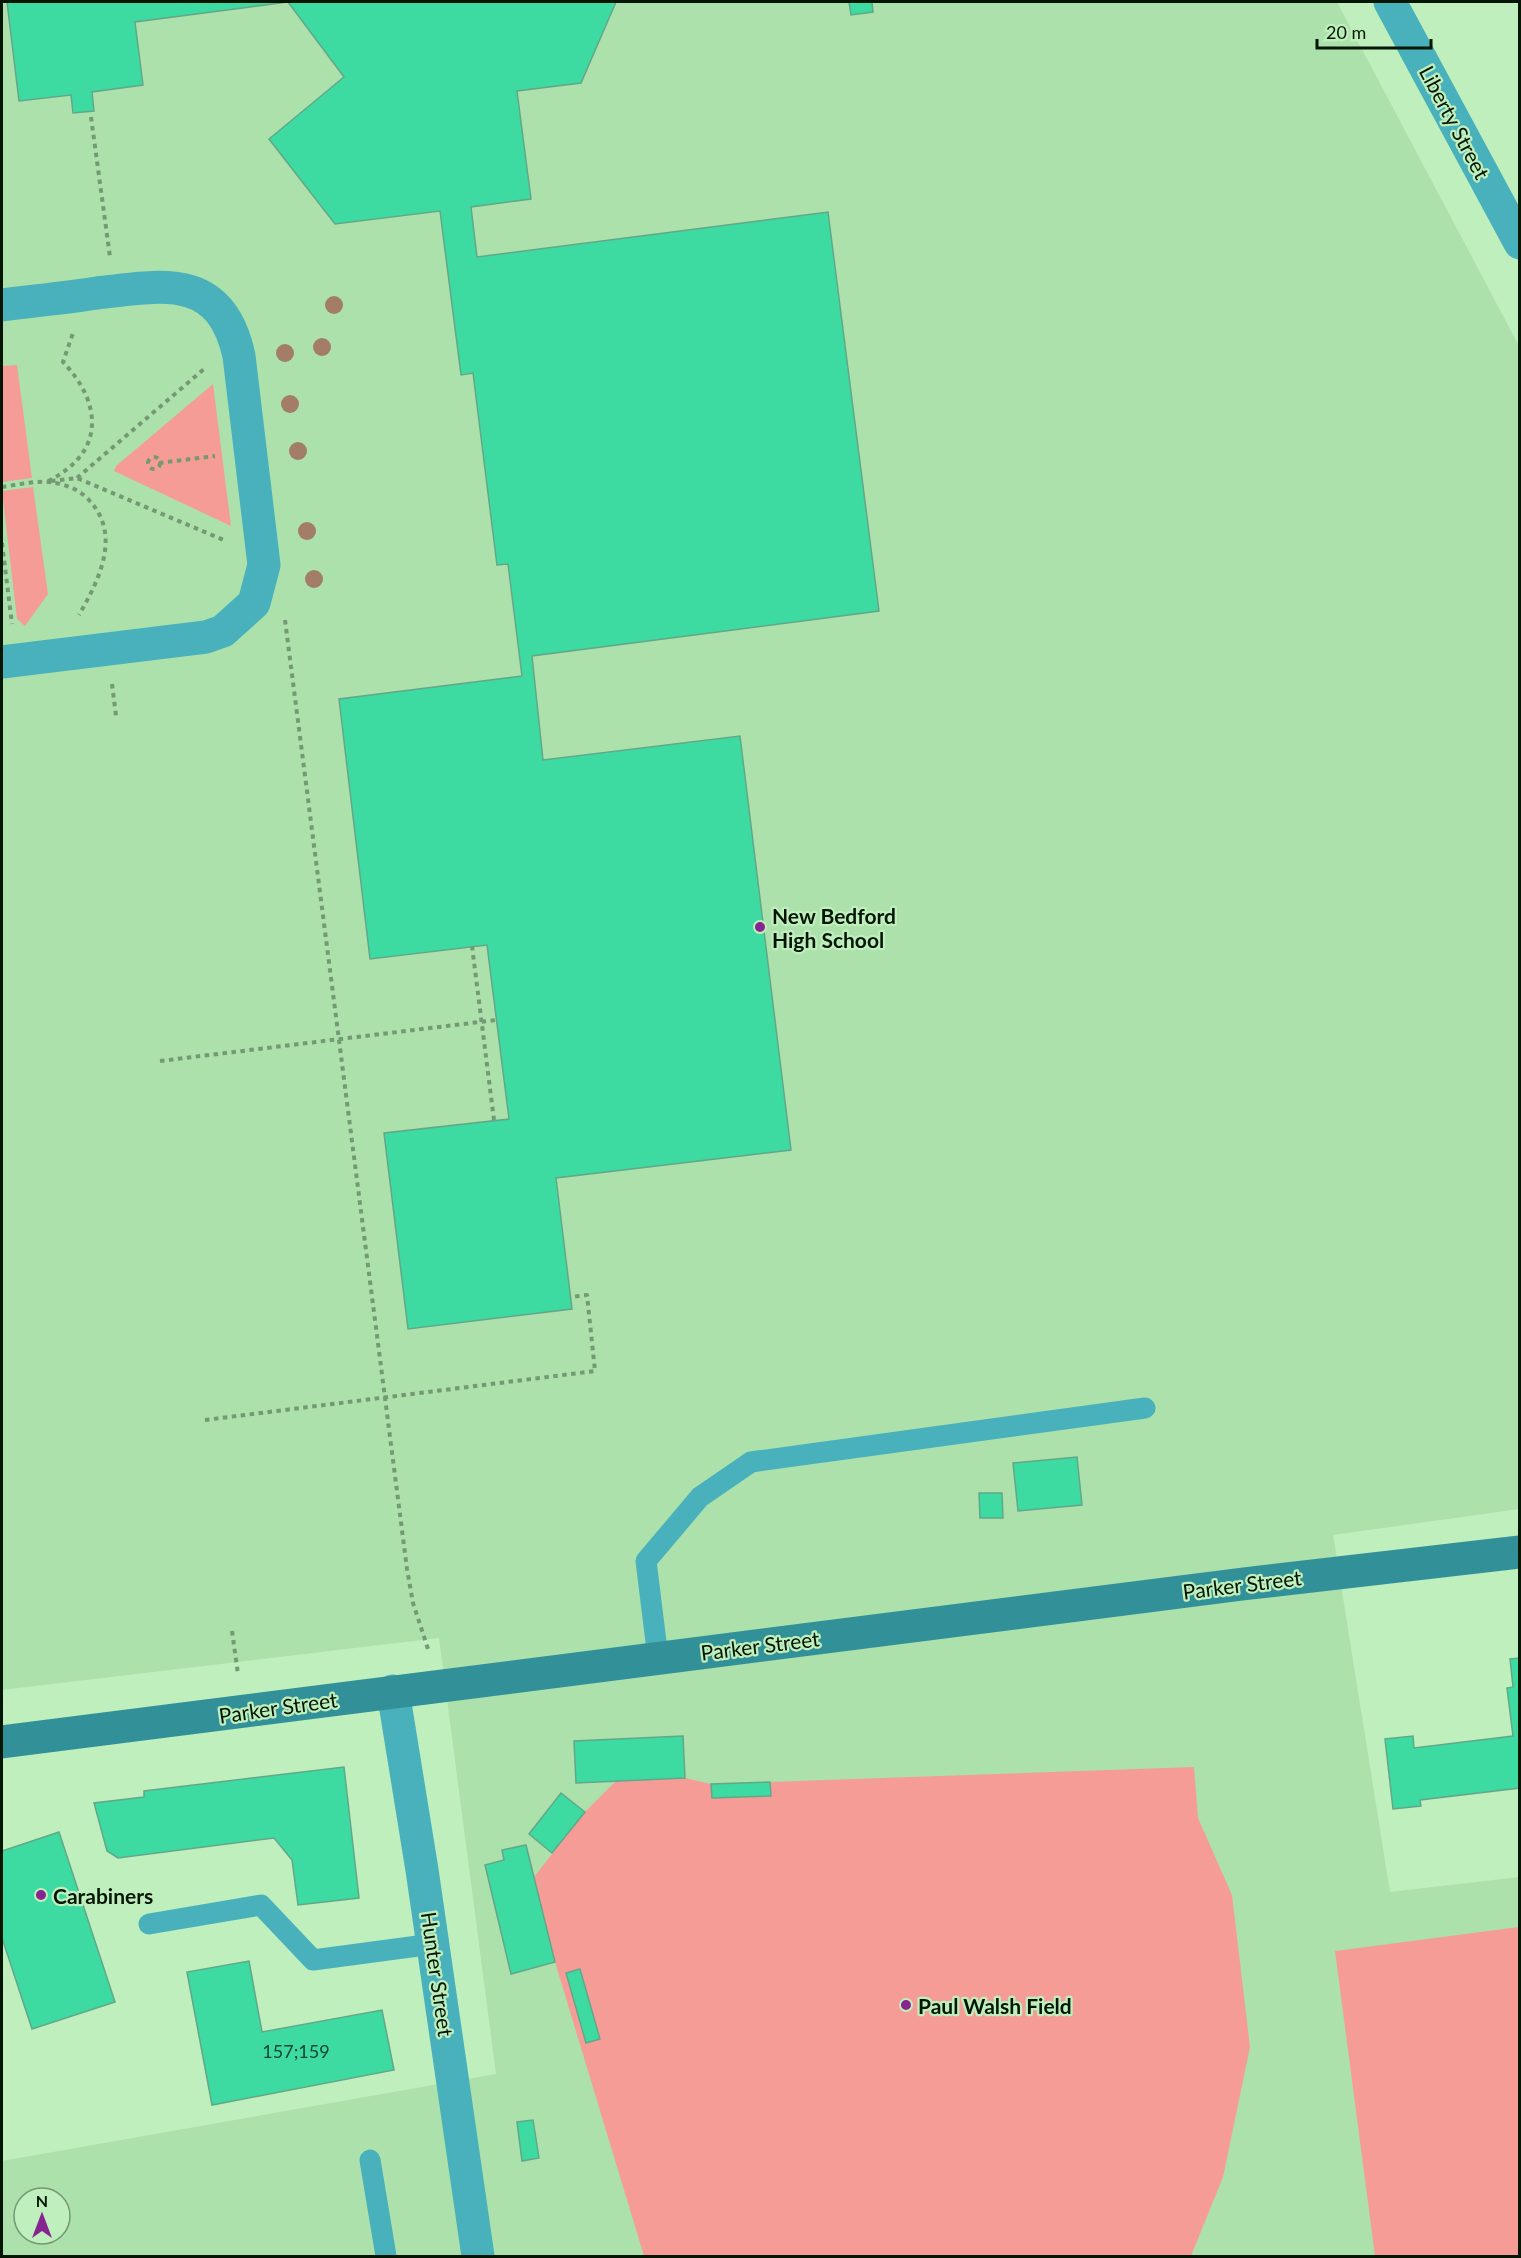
<svg xmlns="http://www.w3.org/2000/svg" width="1521" height="2258" font-family="Lato,sans-serif">
	<style>
		.built { fill: #ace1ab; fill-rule: evenodd }
		.green { fill: #f69c96 }
		.building { fill: #3ddaa1; stroke: #63a789; stroke-width: 1.5 }
		.lines { fill: none; stroke-linecap: round; stroke-linejoin: round }
		.path { stroke: #749974; stroke-width: 4; stroke-dasharray: 4.5 4.5; stroke-linecap: butt }
		.service { stroke: #49b1bb; stroke-width: 21 }
		.minor { stroke: #49b1bb; stroke-width: 33 }
		.secondary { stroke: #329099; stroke-width: 33 }
		.tree { fill: #a37d68 }
		.poi-dot { fill: #86258f; stroke: #beefbd; stroke-width: 2 }
		.labels { text-anchor: middle; dominant-baseline: central; stroke-width: 4.5; stroke-linejoin: round; paint-order: stroke }
		.number-label { font-size: 18px; fill: #13472c }
		.street-label { font-size: 21px; fill: #051605; stroke: #beefbd }
		.poi-label { font-size: 21px; font-weight: bold; fill: #051605; stroke: #beefbd; text-anchor: start }
	</style>
	<rect width="100%" height="100%" fill="#beefbd"/>
	<path class="built" d="M2 2H1337L1519 346V1509L1333 1535 1390 1892 1519 1877V2256H2V2161L496 2074 439 1638 2 1690ZM24 2198H60V2234H24Z"/>
	<path class="green" d="M17 365 32 478 2 482V366Z
		M213 384 231 526 114 471 116 466Z
		M33 487 48 594 25 626 17 619 2 491Z
		M1194 1767 1198 1818 1232 1895 1250 2047 1223 2177 1191 2256H644L555 1962 534 1877 585 1812 616 1781 685 1778 711 1784Z
		M1519 1927V2256H1375L1335 1951Z"/>
	<path class="building" d="M7 2H616L581 83 517 91 531 199 471 207 477 257 828 212 879 611 532 656 543 760 740 736 791 1150 556 1178 572 1309 408 1329 384 1133 509 1119 487 945 370 959 339 699 522 676 508 564 497 565 473 373 461 375 440 211 335 224 269 139 344 77 288 2 135 22 143 85 92 92 94 111 73 113 71 95 19 101Z
		M849 2H872L873 12 851 15Z
		M1077 1457 1082 1505 1018 1511 1013 1463Z
		M979 1493H1002L1003 1518H980Z
		M1520 1658V1788L1420 1800 1421 1806 1393 1809 1385 1739 1413 1736 1414 1748 1513 1736 1507 1688 1513 1687 1510 1659Z
		M683 1736 685 1778 576 1783 574 1741Z
		M344 1767 359 1898 298 1905 292 1860 274 1838 118 1858 107 1851 94 1803 144 1797V1791Z
		M770 1782 771 1796 712 1798 711 1784Z
		M561 1793 585 1812 552 1853 529 1834Z
		M59 1832 115 2002 32 2029 2 1938V1851Z
		M526 1845 555 1962 511 1974 485 1865 504 1860 502 1850Z
		M249 1961 262 2032 382 2010 394 2070 212 2105 187 1972Z
		M580 1969 600 2039 586 2043 566 1973Z
		M533 2120 539 2158 522 2161 517 2122Z"/>
	<g class="lines">
		<path class="path" d="M91 117 110 257
			M148 463a6 6 0 1 1 12 0a6 6 0 1 1-12 0Z
			M159 463 215 456
			M77 478 204 369
			M48 481C105 453 103 404 63 362L73 333
			M51 481 77 478 226 541
			M2 487C16 485 33 481 48 482 63 483 79 489 89 500 122 535 99 580 79 615
			M2 543 12 624
			M285 620 407 1569 413 1603 428 1649
			M112 684 116 716
			M472 946 494 1120
			M160 1061 496 1020
			M205 1420 595 1371 587 1295 570 1297
			M232 1631 238 1674"/>
		<path class="service" d="M658 1658 646 1561 700 1497 751 1462 1145 1408
			M149 1924 261 1905 313 1960 433 1944
			M370 2160 386 2256"/>
		<path class="minor" d="M1390 2 1520 243
			M2 305C33 301 65 298 97 293 164 285 221 273 239 356L264 565 254 603 223 631 206 637 2 662
			M393 1691 422 1870 478 2256"/>
		<path class="secondary" d="M2 1742 1243 1584 1520 1552"/>
	</g>
	<g class="tree">
		<circle cx="334" cy="305" r="9"/>
		<circle cx="322" cy="347" r="9"/>
		<circle cx="285" cy="353" r="9"/>
		<circle cx="290" cy="404" r="9"/>
		<circle cx="298" cy="451" r="9"/>
		<circle cx="307" cy="531" r="9"/>
		<circle cx="314" cy="579" r="9"/>
	</g>
	<g class="poi-dot">
		<circle cx="760" cy="927" r="6"/>
		<circle cx="41" cy="1895" r="6"/>
		<circle cx="906" cy="2005" r="6"/>
	</g>
	<g class="labels">
		<g class="number-label">
			<text x="296" y="2051">157;159</text>
		</g>
		<g class="street-label">
			<text transform="translate(1455 122) rotate(62)">Liberty Street</text>
			<text transform="translate(1242 1584) rotate(-7)">Parker Street</text>
			<text transform="translate(760 1645) rotate(-7)">Parker Street</text>
			<text transform="translate(278 1707) rotate(-8)">Parker Street</text>
			<text transform="translate(438 1974) rotate(82)">Hunter Street</text>
		</g>
		<g class="poi-label">
			<text x="772" y="915">New Bedford<tspan x="772" dy="24">High School</tspan></text>
			<text x="53" y="1895">Carabiners</text>
			<text x="918" y="2005">Paul Walsh Field</text>
		</g>
	</g>
	<rect width="1521" height="2258" fill="none" stroke="#051605" stroke-width="6"/>
	<g transform="translate(42 2216)"><circle r="28" fill="#beefbd" stroke="#749873" stroke-width="1.5"/>
	<path d="M0-4.5L10 22L0 15L-10 22Z" fill="#86258f"/>
	<text y="-9" font-size="16" font-weight="bold" text-anchor="middle" fill="#051605">N</text>
	</g>
	<path d="M1317 39v9h114v-9" fill="none" stroke="#051605" stroke-width="3"/>
	<text x="1326" y="39" font-size="18" fill="#051605" stroke="#beefbd" stroke-width="4.5" paint-order="stroke">20 m</text>
</svg>
